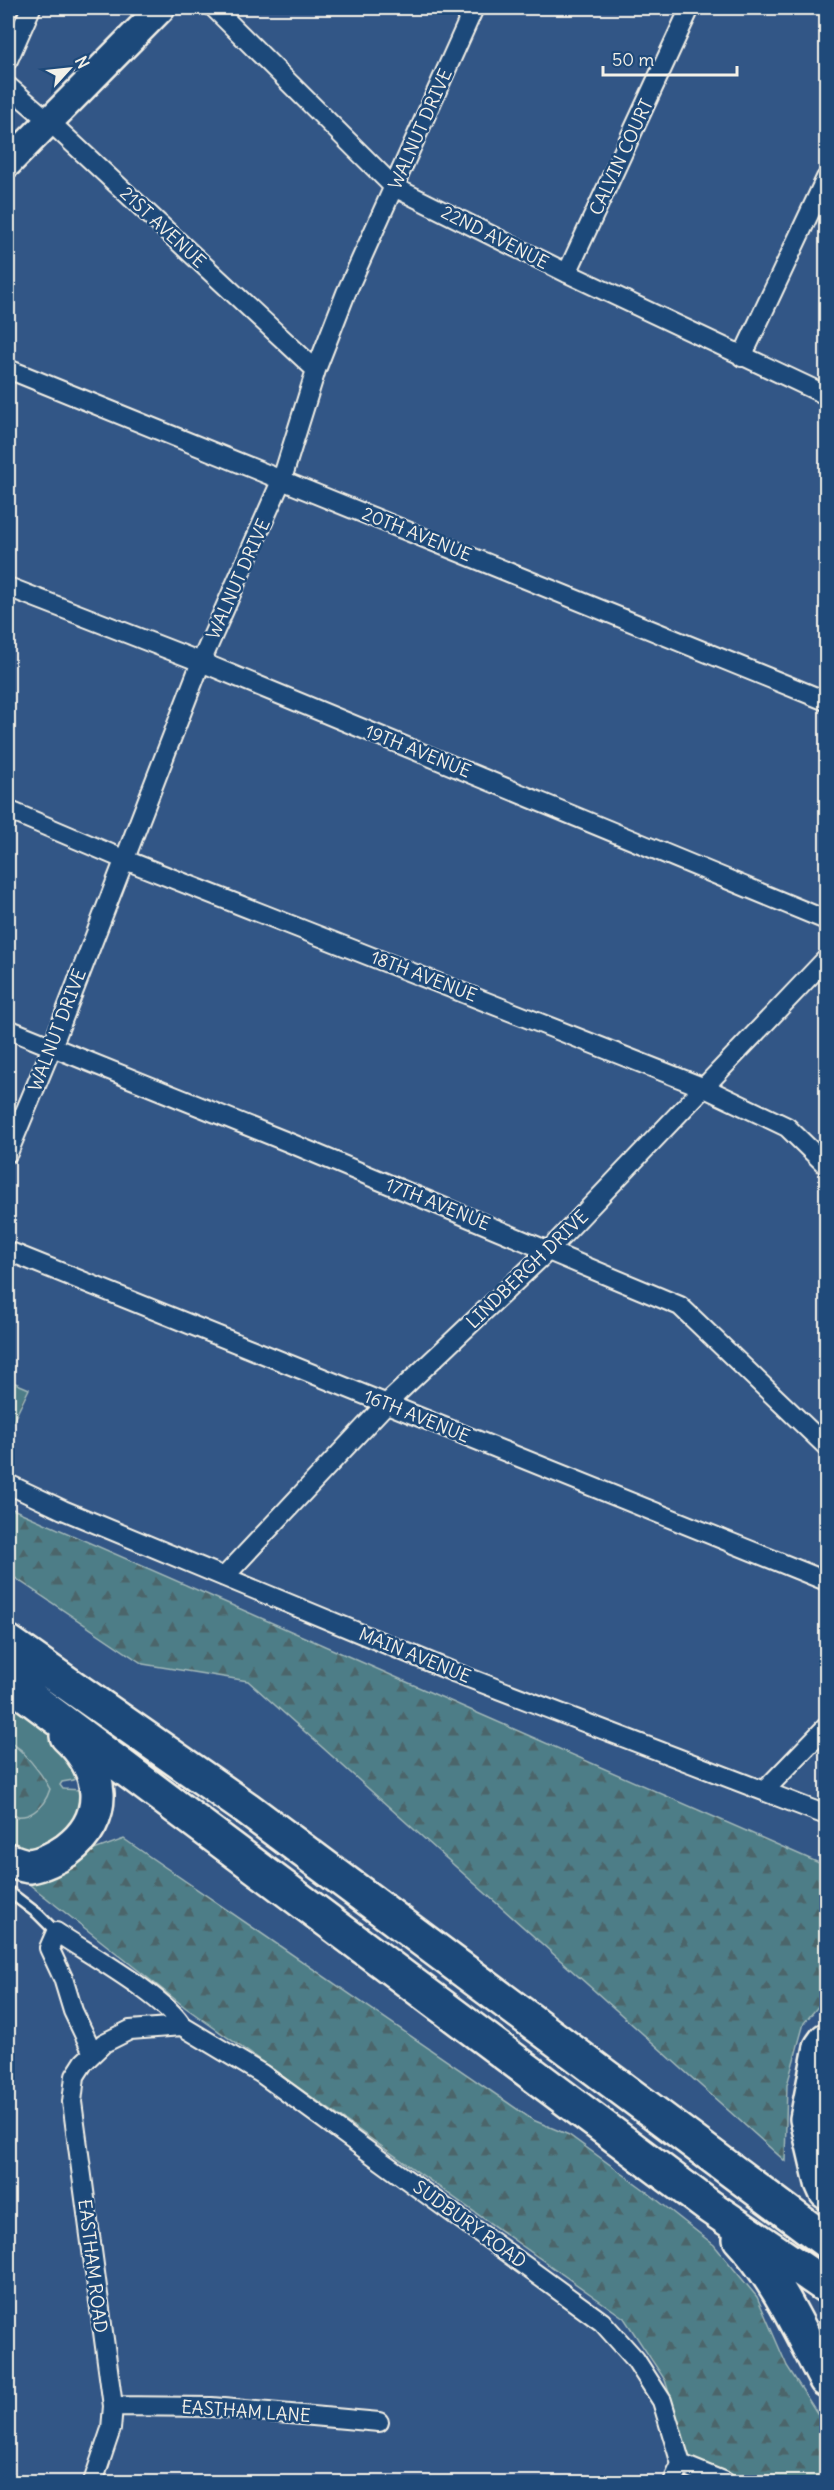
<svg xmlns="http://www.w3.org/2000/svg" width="834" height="2490" font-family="Delius,sans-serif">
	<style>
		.green { fill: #4e7d87; stroke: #a1b7b8; stroke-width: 1.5 }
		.forest { fill: url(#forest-firs); stroke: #a1b7b8; stroke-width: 1.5 }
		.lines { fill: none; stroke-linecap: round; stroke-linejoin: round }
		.lane-casing { stroke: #f4f1e8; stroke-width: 14 }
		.street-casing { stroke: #f4f1e8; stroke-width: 22 }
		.secondary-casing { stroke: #f4f1e8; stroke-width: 32 }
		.highway-casing { stroke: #f4f1e8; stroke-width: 38 }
		.lane { stroke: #1f4a7a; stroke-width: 9 }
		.street { stroke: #1f4a7a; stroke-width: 18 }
		.secondary { stroke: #1f4a7a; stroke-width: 27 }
		.highway { stroke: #1f4a7a; stroke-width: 33 }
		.labels { text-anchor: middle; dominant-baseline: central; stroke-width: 5; stroke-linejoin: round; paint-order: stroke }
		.street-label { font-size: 18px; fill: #f4f1e8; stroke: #1f4a7a }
	</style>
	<defs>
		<pattern id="forest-firs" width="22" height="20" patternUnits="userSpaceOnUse" patternTransform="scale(1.5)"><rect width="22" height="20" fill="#4e7d87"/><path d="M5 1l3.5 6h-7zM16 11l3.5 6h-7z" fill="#4c656a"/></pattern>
	</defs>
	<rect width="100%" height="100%" fill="#325686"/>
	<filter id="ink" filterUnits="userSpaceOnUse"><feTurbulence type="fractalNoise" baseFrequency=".0167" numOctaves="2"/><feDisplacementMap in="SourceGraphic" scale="12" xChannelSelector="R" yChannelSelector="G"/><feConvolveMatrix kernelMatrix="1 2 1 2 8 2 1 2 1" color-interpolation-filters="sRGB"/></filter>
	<g filter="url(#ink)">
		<path class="green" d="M8 1700 55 1736 80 1774 73 1780 62 1782 60 1785 63 1789 82 1790C81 1817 67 1838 41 1849 32 1852 17 1849 8 1849V1814L17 1818 24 1752 8 1740Z"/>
		<path class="forest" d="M8 1380 29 1389 8 1432Z
			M8 1507 826 1866V1997L804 2023 787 2085 785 2161 248 1681 143 1664 8 1573Z
			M8 1740C26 1754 39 1769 50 1789 44 1808 28 1822 8 1814Z
			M124 1839 533 2120 569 2135 642 2188 714 2245 757 2297 787 2366 826 2427V2482H745L704 2469 689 2456 665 2380 624 2318 186 2008 20 1877Z"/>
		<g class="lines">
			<defs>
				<path id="lane" d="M8 1891 38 1914 56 1932"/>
				<path id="street" d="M214 8 394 187 567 273 826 395
					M8 60 31 8
					M8 86 50 122 316 370
					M567 273 690 8
					M742 357 826 178
					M8 369 826 701
					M8 587 201 662 826 920
					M8 810 123 859 705 1088 787 1127 826 1165
					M8 1029 295 1145 680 1306 826 1446
					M8 1153 52 1047 201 662 282 479 316 370 346 293 474 8
					M8 1251 826 1581
					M8 1484 63 1510 456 1673 826 1815
					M224 1577 386 1404 549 1250 826 959
					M764 1791 826 1727
					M93 2053 73 2011 63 1978 49 1948 56 1932C87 1953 166 1997 182 2026L262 2074 602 2322 635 2359 662 2401 681 2464 673 2482
					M113 2406 212 2407 379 2422
					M681 2464 725 2482
					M93 2482 111 2429 113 2406 72 2102 75 2076 84 2062 104 2043 130 2030 182 2026"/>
				<path id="secondary" d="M8 163 161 8"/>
				<path id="highway" d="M8 1642 246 1808 826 2241
					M8 1681 710 2207 826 2286
					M8 1860C14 1862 23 1866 30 1866 42 1864 57 1857 67 1850 110 1818 104 1770 67 1736
					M826 2040 821 2047 807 2119 822 2183 826 2192
					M740 2239C778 2279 800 2332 826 2380"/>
			</defs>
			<use href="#lane" class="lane-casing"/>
			<use href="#street" class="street-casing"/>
			<use href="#secondary" class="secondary-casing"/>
			<use href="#highway" class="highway-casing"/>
			<use href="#lane" class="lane"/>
			<use href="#street" class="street"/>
			<use href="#secondary" class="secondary"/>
			<use href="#highway" class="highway"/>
		</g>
	</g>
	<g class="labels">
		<g class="street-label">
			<text transform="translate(420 129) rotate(-66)">WALNUT DRIVE</text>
			<text transform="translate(621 157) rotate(-65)">CALVIN COURT</text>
			<text transform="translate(163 227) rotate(43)">21ST AVENUE</text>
			<text transform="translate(495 237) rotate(27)">22ND AVENUE</text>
			<text transform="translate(417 534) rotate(22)">20TH AVENUE</text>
			<text transform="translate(238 579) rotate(-66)">WALNUT DRIVE</text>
			<text transform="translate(418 751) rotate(22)">19TH AVENUE</text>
			<text transform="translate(424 976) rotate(21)">18TH AVENUE</text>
			<text transform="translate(57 1030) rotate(-69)">WALNUT DRIVE</text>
			<text transform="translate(438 1204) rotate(22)">17TH AVENUE</text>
			<text transform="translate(527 1269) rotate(-44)">LINDBERGH DRIVE</text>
			<text transform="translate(417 1416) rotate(22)">16TH AVENUE</text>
			<text transform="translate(415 1655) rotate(22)">MAIN AVENUE</text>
			<text transform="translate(470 2224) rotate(36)">SUDBURY ROAD</text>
			<text transform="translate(93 2266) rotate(83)">EASTHAM ROAD</text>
			<text transform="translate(246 2411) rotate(4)">EASTHAM LANE</text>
		</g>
	</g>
	<rect width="834" height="2490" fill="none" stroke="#1f4a7a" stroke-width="30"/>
	<rect x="15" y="15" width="804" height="2460" fill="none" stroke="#f4f1e8" stroke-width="2" filter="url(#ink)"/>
	<g transform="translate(69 69) rotate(63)" stroke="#1f4a7a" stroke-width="4.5" paint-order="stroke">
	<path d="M0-4.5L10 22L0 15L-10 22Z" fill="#f4f1e8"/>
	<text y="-9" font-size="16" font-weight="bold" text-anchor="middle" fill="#f4f1e8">N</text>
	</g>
	<path d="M603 66v9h134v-9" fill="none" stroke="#f4f1e8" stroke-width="3"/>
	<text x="612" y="66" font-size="18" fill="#f4f1e8" stroke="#1f4a7a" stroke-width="4.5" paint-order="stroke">50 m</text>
</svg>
